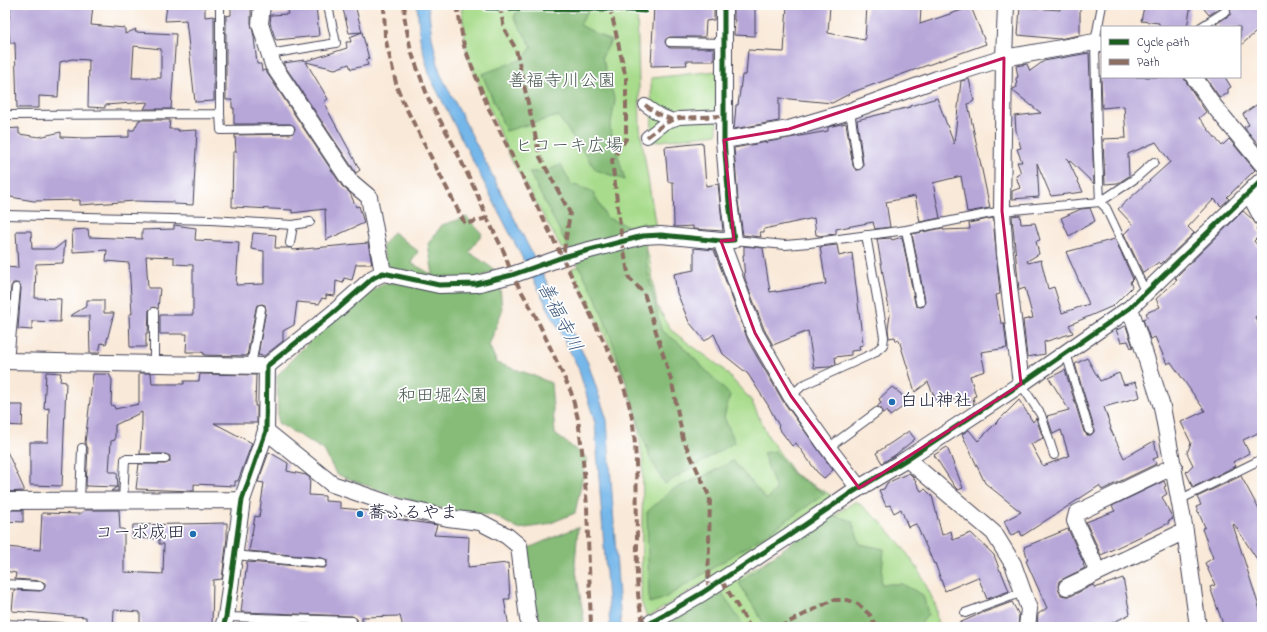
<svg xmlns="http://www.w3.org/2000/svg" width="1267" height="632" font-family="'Indie Flower','Klee One',sans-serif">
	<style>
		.green { fill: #a8dc8c; stroke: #657f64 }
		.forest { fill: #86bc78; stroke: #546f5a }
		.water { fill: #76b7ea; stroke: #4c6c92 }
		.building { fill: #b7a7d9; fill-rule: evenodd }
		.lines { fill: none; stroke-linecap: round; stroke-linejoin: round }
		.service-casing { stroke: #424053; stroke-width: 10 }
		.pedestrian-casing { stroke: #424053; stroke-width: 14 }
		.minor-casing { stroke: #424053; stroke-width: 18 }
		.service { stroke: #fff; stroke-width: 8 }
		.pedestrian { stroke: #fff; stroke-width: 12 }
		.minor { stroke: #fff; stroke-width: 16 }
		.quiet { stroke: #8d6e63; stroke-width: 4; stroke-dasharray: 8 4; stroke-linecap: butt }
		.cycleway-casing { stroke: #fff; stroke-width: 8 }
		.cycleway { stroke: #1b5e20; stroke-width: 5 }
		.marked { fill: none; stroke: #c2185b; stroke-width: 3; stroke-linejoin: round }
		.poi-dot { fill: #1f6fb2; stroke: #fff; stroke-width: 1.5 }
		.labels { text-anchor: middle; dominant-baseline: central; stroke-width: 3.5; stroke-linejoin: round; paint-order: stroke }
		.park-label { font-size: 18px; fill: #4a5a53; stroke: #fff }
		.poi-label { font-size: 18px; fill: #22223b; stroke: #fff; text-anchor: start }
		.water-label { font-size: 19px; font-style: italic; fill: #445e81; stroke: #fff }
	</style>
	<rect width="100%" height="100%" fill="#fff"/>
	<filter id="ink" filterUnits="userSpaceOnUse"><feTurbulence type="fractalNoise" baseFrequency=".025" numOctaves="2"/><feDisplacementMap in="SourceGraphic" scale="8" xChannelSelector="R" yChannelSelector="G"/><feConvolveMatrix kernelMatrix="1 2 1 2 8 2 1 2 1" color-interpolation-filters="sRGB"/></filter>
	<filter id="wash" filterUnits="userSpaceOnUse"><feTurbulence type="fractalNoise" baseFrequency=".012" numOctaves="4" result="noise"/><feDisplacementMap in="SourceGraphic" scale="16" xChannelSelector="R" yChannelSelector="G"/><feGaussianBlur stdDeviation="0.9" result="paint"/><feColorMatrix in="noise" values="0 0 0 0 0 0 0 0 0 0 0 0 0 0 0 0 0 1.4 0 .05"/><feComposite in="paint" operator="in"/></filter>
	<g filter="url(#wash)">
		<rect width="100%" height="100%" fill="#f9e9d8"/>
		<path class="green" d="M461 5H637L640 128 656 229 613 241 562 249 511 159 467 55Z
			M717 71V134L652 142 651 78Z
			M641 242 649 257 657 306 672 331 722 368 751 400 768 436 794 474 832 496 774 539 647 618 641 601 643 464 634 399 602 329 571 269 617 253Z
			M856 501 881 522 901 545 918 569 935 604 938 627H666Z"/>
		<path class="forest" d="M519 5H591L580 25 611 41 602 57 615 101 610 128 625 180 596 170 558 116 506 131 482 74 523 59 532 47 514 18Z
			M561 165 571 184 592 191 607 218 629 226 644 223 647 268 661 330 679 343 730 395 724 417 735 442 665 484 650 458 614 346 595 296 565 241 529 172H543Z
			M467 217 482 234 469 252 495 270 475 280H443L395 273 386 263 382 246 393 232 418 251 411 263 433 275 428 244 442 225Z
			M399 281 500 285 502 311 489 345 497 363 532 375 551 383 555 434 587 458 575 513 546 525 518 529 495 516 447 510 391 495 336 474 324 450 278 423 277 376 297 354 323 328 382 284Z
			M775 451 792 473 825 494 767 534 673 593 663 599 649 603 647 512 672 490 712 472 733 461 767 500 776 489 763 453Z
			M829 514 852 521 860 544 884 549 881 584H902L923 595 928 614 919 627H766L739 583Z
			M578 527 575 564 584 620 581 627H542L530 590 526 549Z
			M719 588 744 627H658Z"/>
		<path class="water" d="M417 5H428L432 37 440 73 588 363 607 420 621 627H610L595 423 578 367 430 77 420 39Z"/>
		<g id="blocks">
			<path class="building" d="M11 5H93L91 25 125 28V34L136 29 135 32 176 34 171 109H144L148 102 105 105V108L88 107 89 60 72 59 60 62 58 97 39 96V108H17L15 43H10L8 25ZM134 46 161 49V78H132Z
				M167 5H205V17L214 16V101L195 102 186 20 165 21Z
				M231 5H251V23L254 37 257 64H261L262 71 265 70 342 186 350 193 356 207 359 206 364 223 326 240 325 209 292 213V210L232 207 233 152H236L235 135 290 134 293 133 295 129 294 126 290 124H234V108H232V100H226V16L231 15Z
				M289 5H316L319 36 276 40 275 38 270 23 271 15 288 14Z
				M342 5H355L362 32 349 33Z
				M654 5H714V20L706 21 705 37H670L666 39 665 42 667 46 670 48H714V61H686L687 65 651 66Z
				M787 5H830L828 33 865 40 867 5H912V7L921 8 920 24 971 7 986 44 853 92 832 103 779 98V121L734 129 736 105H738L742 75H746L748 50 784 52Z
				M1060 5H1080V35L1059 39 1018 35 1020 7 1060 10Z
				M1151 5H1191L1187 27H1159V23L1141 21 1144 7 1151 8Z
				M1201 5H1262V27L1240 46V27H1219L1216 24 1231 14 1230 8 1228 6H1223L1209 15Z
				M734 6 755 7V36L734 35 735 20H734Z
				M362 32 369 59 366 60 368 65 351 69 349 64 335 69 306 62 328 99 324 102 328 109H327L360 170 356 173 283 63 305 60 306 61 347 48 346 42H351L350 37Z
				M1089 53 1094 184 1067 158 1083 192 1051 196 1037 163 1039 197 1012 199V191L1020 188 1016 176 1021 173 1017 162H1022L1017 149 1021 148 1016 131 1015 116 1041 113 1013 91V89L1017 87 1016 78 1018 77 1016 66 1027 64 1030 71 1044 61Z
				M1101 77H1183L1206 112 1199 118 1222 146 1229 139 1255 170 1227 197 1229 199 1221 206 1214 199 1188 227 1194 233 1161 264 1159 262 1143 273 1124 234 1133 225 1118 209 1170 162 1156 142 1128 154 1129 176 1118 183 1105 184 1103 139 1126 138 1124 106 1102 108Z
				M1207 77H1225L1231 87 1228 89V93L1220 98 1206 78Z
				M969 79 974 101 968 104 990 208 967 212 961 176 933 183 940 218 920 222 915 196 886 202 890 227 875 229 873 222 836 229V234L818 236V235H816L814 218 764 229V232H760L761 237 743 235 738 201 734 148 828 131V127L846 123 853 166 856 170H859L863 167V164L857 120 910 107V106L937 98 954 144 961 81Z
				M1262 101V145L1260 146 1244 127 1249 125 1243 114Z
				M139 120H170L169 129H178V131L197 130 193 205 174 204V202L135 201 80 205V200L34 201 5 196V129L19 128V134L39 137 61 132V137L84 138 129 137V130H134Z
				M703 143 706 186 718 184 723 231 693 229V226L674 227 673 182H668L665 147Z
				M1090 208 1095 221 1069 236 1061 218 1081 209Z
				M1243 211 1252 219 1258 226 1256 229 1261 234 1254 241 1262 251V313L1255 317 1262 332V431L1243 440 1249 453 1233 462 1236 466 1193 487 1186 472 1193 465 1187 453 1191 443 1181 422 1205 411 1171 362 1167 364 1155 337 1150 339 1143 319 1148 317 1146 313 1160 307 1156 299 1177 280 1175 278Z
				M1020 215 1021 224 1035 223 1040 240 1036 241 1039 254 1027 261 1028 263 1041 260 1048 289 1054 287 1062 313 1089 304 1066 252 1115 239 1133 279 1130 282 1132 287 1113 306 1069 325 1073 333 1044 342 1045 354 1027 357 1023 320 1033 318 1025 288 1019 290 1012 216Z
				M993 218 1000 294 996 295 1001 323H1004L1007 348 981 352 985 371 970 376 976 396 973 397 974 403 972 405H961L958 397 939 407 928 382 915 392 899 340 896 341 895 337 889 338 888 329 890 315 877 239 891 238 892 240 902 237 915 303 916 306 921 307 924 306 925 301 912 234 943 228V230L970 229 969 223Z
				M174 225 196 228 195 240 239 242 236 285 264 284V251L251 249 253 233 276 235 275 248H292L293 250 368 243 372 264H356L352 280 344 278 343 283 336 281 335 296 326 295V299L322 298 319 304 297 302 294 325 283 331V341L264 356 258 355 266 310 265 305 262 304 257 305 256 308 247 356 204 355V353L201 352H186L187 334H160V315H193V265L174 264V257L146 256 148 288H160L158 309 154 307 149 310 148 333H146V347H130L129 314H132L129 263 106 261 107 250 73 252 72 230 88 229 89 237 142 239V230L174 229Z
				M16 231H31L32 249H55L65 241 63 263 36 264 35 298 61 299 60 322 32 321V330L18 329 21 288 19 284 16 283H13L11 287 7 328 5 327V267L18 268Z
				M837 245 839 256 852 253 863 345 859 346 860 350 851 351V355L835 357 836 364 829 367 814 368 808 331 773 345 764 329 745 279 743 255H744V246L763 248 770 292 776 291V292L826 284 820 247Z
				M694 248 714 250 749 343 783 401 833 470 824 478 817 472 796 443 792 446 778 427 779 426 768 405 748 374 723 354 714 334 705 341 689 322 677 293 674 274 694 270Z
				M87 300H104V313H114L106 344 101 343 99 353H90L89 316H70L87 306Z
				M1126 326 1133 347 1131 348 1128 341 1121 342 1116 330Z
				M1087 358 1100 381 1119 373 1124 385 1136 382 1140 397 1104 407 1111 428H1110L1124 458 1154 441 1158 457 1153 459 1156 464 1102 490 1099 486 1022 536 1020 531 1011 536 1004 521 1021 512 985 483 962 434 969 430 978 441 1019 400 1033 422 1036 418 1043 438 1031 444 1043 466 1069 456 1061 430 1053 434 1047 416 1069 410 1049 378 1065 370 1084 432 1087 435H1091L1094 432V428L1075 364Z
				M46 372 61 373 60 381 66 382 62 486 30 485V442H48L49 408 44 409Z
				M139 373H151L152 384H184V381H199L200 374 256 375 255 406H257V423H214L252 443 238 481H235V486L194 484V491L136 489 139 464H165L170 462V456L165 454H140L142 424V412L115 425V440L111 441 109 472H117L118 491H111L117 487 86 486 88 448 85 443 93 374H109L112 380 111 405 114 406 115 409 139 404Z
				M892 387 901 394 907 404 890 416 887 411 882 413 881 408 877 407 881 403 879 399Z
				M5 405H23L22 426 5 425Z
				M909 431 915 439 895 455 882 463 876 453Z
				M5 447 24 489V491L5 492Z
				M947 447 963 488 958 490 955 487 934 455Z
				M269 452 288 463 287 471 306 475 310 478 309 495 325 496V501L340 502V508L384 512 396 516V519L437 525 434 535 469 537 468 567 508 563 510 599H504L509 627H403L400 616 362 617V627H358L357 619 352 616 241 612 247 562 322 568H325L327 564V560L322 558 249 551 255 516 259 517 264 483 258 482Z
				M909 473 913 477 921 491 925 489 932 496 942 535 951 531 953 540 971 533 994 555 1000 571H1001L1009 591 987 599 978 577 945 591 935 563 934 564 916 524 908 527 901 509 894 513 890 505 886 506 879 490 884 489 887 483Z
				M1241 476 1262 515V567L1234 524 1233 525 1262 616V624L1253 627H1224L1210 587 1215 585 1205 563 1213 558 1202 529 1205 527 1196 507 1201 505 1197 497Z
				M1164 481 1166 486 1164 487 1167 494 1162 497 1173 519 1168 521 1169 523 1101 555 1086 522 1115 511 1112 506Z
				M5 510H23V522L5 521Z
				M85 510H119L120 529H124V572L163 574 164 544H159V539L132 538 133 525 227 523V538L222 579 213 580 212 627H140V612L114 610 113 627H86V617L12 611 14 590 40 591 44 589 45 586V583L41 581 15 579 16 573 5 571V547L40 550 42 513 80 514Z
				M1068 529 1084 564 1083 565 1085 568 1059 581 1058 586 1059 591 1061 595 1066 596H1071L1093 585 1095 588 1123 578 1130 614 1104 627H1037L1038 614 1047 608 1026 561 1028 560 1024 547Z
				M1012 602 1019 615 1018 627H950L982 613Z
				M240 623 346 626V627H239Z"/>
		</g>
	</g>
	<g filter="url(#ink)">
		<use href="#blocks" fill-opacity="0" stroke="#424053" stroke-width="1"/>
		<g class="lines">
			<defs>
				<path id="service" d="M220 5V114
					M1102 5 1095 42 1097 135 1100 202 1106 208 1146 293
					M1201 27 1226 11
					M670 42 724 43
					M269 54 336 43 328 6
					M850 111 858 165
					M5 115 220 114 221 130 290 129
					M5 215 211 220 293 225 310 222
					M906 230 920 302
					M734 240 785 245 809 243 906 230 1002 211 1100 202 1136 178 1154 162
					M290 243 293 225
					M1066 353 1089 430
					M9 361 16 288
					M154 364V312
					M251 366 261 309
					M1021 384 1041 415 1054 455
					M791 396 803 385 874 353 883 345 884 337 866 235
					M828 448 877 412
					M1179 500 1262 459
					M80 501 82 448
					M123 501 125 459H165
					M234 555 322 563
					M5 584 40 586
					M965 613 1023 592
					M226 617 352 621V627
					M5 624 62 627"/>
				<path id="pedestrian" d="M645 105 658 114 673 120
					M647 137 665 123 679 118 724 116"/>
				<path id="minor" d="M262 5 260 24 273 65 350 181 369 197 383 273
					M1006 5 1004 58 1002 211 1005 254 1021 384
					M1194 77 1214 106 1262 164
					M724 140 789 129 850 111 937 79 1004 58 1095 42 1102 44
					M1249 193 1262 218
					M721 241 755 333 791 396 828 448 859 488
					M1130 308 1162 407 1185 531 1198 627
					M5 361 267 366
					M266 431 332 484 399 507 448 518 480 522 507 536 519 546 528 619 531 627
					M907 459 994 533 1013 564 1029 609 1027 627
					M5 501 242 500
					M1098 572 1075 521 1077 513 1174 466
					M1067 587 1185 531
					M223 627 226 617 242 500 266 431 267 366 332 314 373 278 383 273 439 285 476 284 512 275 563 257 643 236 661 235 721 241 734 240 729 202 724 140V5
					M644 627 702 593 787 537 851 493 907 459 1021 384 1130 308 1262 180"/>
			</defs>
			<use href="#service" class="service-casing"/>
			<use href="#pedestrian" class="pedestrian-casing"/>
			<use href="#minor" class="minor-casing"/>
			<use href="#service" class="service"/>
			<use href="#pedestrian" class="pedestrian"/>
			<use href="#minor" class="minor"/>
			<path class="quiet" d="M384 5 385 37 397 87 403 102 465 224 487 218
				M405 5 404 15 411 51 429 100 453 144 478 196 487 218 504 252 512 275 535 315 571 392 578 419 582 450 587 506 591 627
				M457 5 464 46 488 107 608 350C618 372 628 394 632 418 638 457 636 497 637 537 637 567 635 598 645 627
				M500 6 504 29 516 49 540 157 570 213 563 257
				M610 7 626 78V139L612 160 622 241 629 278 644 293 672 383 683 439 710 498 708 589
				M645 105 658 114 673 120
				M647 137 665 123 679 118 724 116
				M722 581 750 627
				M779 627 833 600H848L858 604 870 615 876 627"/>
			<defs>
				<path id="cycleway" d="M486 8 610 9 645 11 644 5
					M223 627 226 617 242 500 266 431 267 366 332 314 373 278 383 273 439 285 476 284 512 275 563 257 643 236 661 235 721 241 734 240 729 202 724 140V5
					M644 627 702 593 787 537 851 493 907 459 1021 384 1130 308 1262 180"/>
			</defs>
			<use href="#cycleway" class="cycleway-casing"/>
			<use href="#cycleway" class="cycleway"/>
		</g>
	</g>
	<path class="marked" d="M1004 58 1002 211 1021 384 859 488 791 396 755 333 721 241 734 240 724 140 789 129Z"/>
	<g class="poi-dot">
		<circle cx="892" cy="402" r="4"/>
		<circle cx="360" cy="514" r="4"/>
		<circle cx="193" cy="534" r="4"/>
	</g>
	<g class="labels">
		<g class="park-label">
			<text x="562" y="82">善福寺川公園</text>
			<text x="569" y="147">ヒコーキ広場</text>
			<text x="443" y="397">和田堀公園</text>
		</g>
		<g class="poi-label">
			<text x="900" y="402">白山神社</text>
			<text x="368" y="514">蕎ふるやま</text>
			<text x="185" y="534" text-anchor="end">コーポ成田</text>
		</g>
		<g class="water-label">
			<text transform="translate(559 317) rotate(63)">善福寺川</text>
		</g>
	</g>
	<rect width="1267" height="632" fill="none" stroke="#fff" stroke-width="20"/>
	<rect x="1101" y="26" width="140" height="52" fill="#ffffff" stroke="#a7a7b1"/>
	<rect x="1109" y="39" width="20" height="6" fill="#1b5e20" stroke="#a7a7b1"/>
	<text x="1137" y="46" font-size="12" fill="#22223b">Cycle path</text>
	<rect x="1109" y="59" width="20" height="6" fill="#8d6e63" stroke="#a7a7b1"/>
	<text x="1137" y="66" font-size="12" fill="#22223b">Path</text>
</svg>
